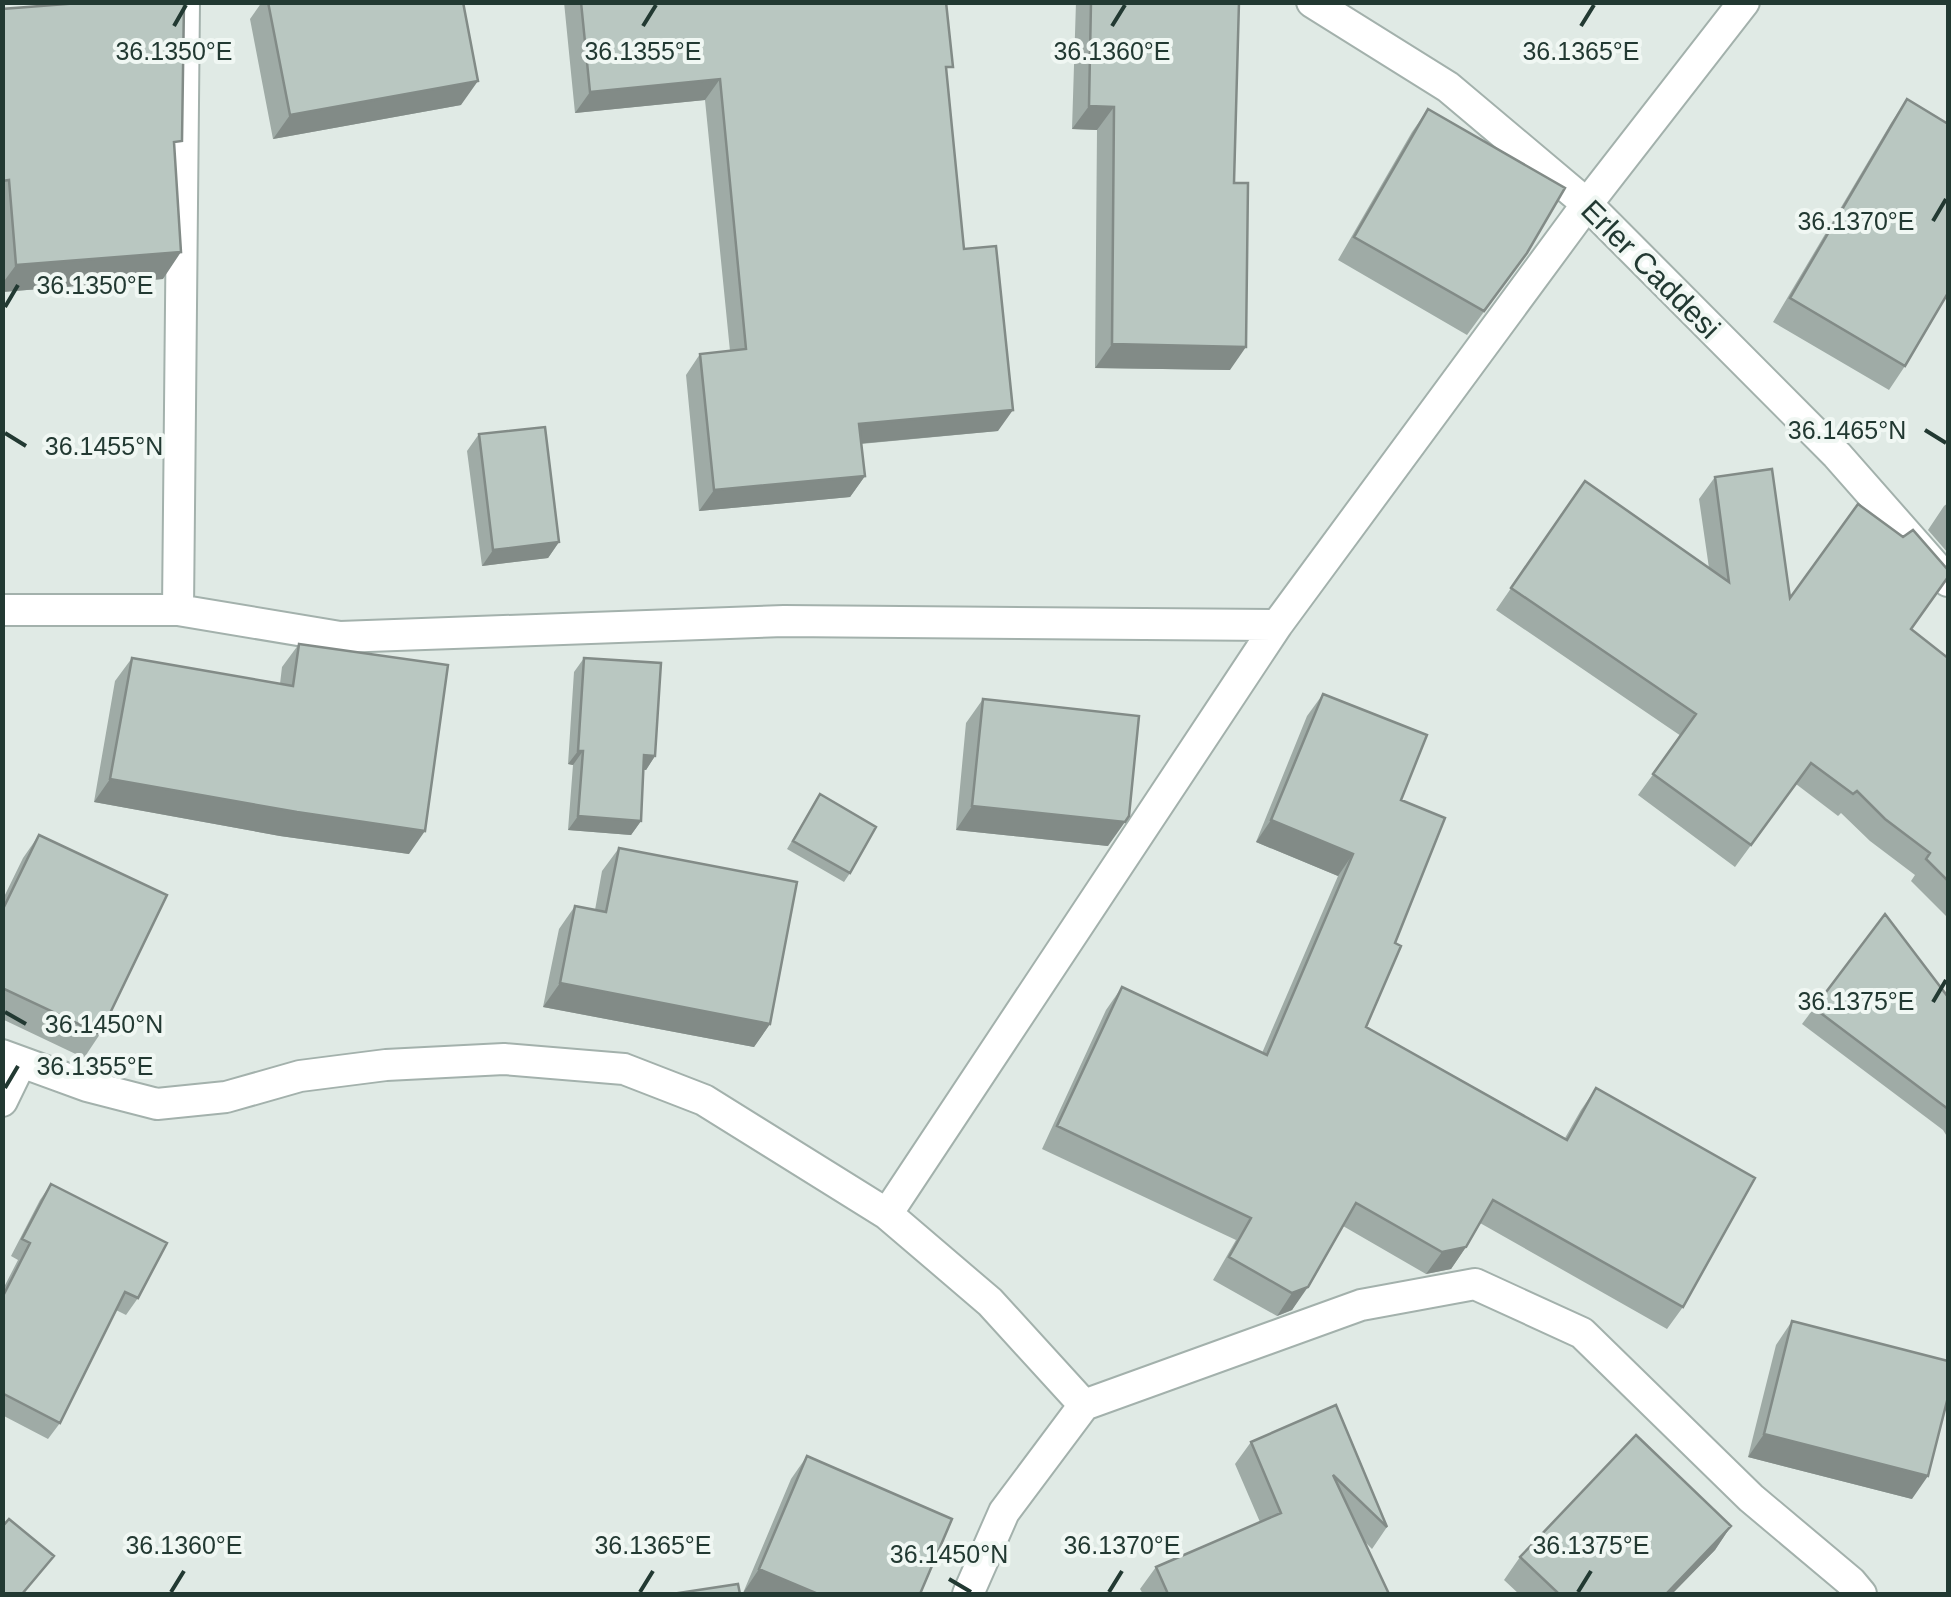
<svg xmlns="http://www.w3.org/2000/svg" width="1951" height="1597" font-family="Arial,sans-serif">
	<style>
		.lines { fill: none; stroke-linecap: round; stroke-linejoin: round }
		.minor-casing { stroke: #a3b1ac; stroke-width: 34 }
		.minor { stroke: #fff; stroke-width: 30 }
		.wall { fill: #9faba6 }
		.shaded-wall { fill: #828b87 }
		.building { fill: #b9c7c1; stroke: #828b87; stroke-width: 2.5 }
		.ticks { fill: none; stroke: #223932; stroke-width: 4 }
		.labels { text-anchor: middle; dominant-baseline: central; stroke-width: 8; stroke-linejoin: round; paint-order: stroke }
		.street-label { font-size: 30px; fill: #223932; stroke: #f0f7f3 }
		.ticks-label { font-size: 25px; text-anchor: middle; fill: #223932; stroke: #f0f7f3; stroke-width: 8; stroke-linejoin: round; paint-order: stroke }
	</style>
	<rect width="100%" height="100%" fill="#e0eae5"/>
	<g class="lines">
		<defs>
			<path id="minor" d="M1312 2 1448 87 1587 204 1837 455 1948 581
				M2 610H178L340 637 784 621 1277 625
				M178 610 184 2
				M2 1055 87 1086 157 1104 226 1097 300 1076 386 1065 504 1059 624 1069 704 1100 887 1214 990 1302 1084 1405 1004 1512 968 1594
				M2 1101 20 1064
				M887 1214 1277 625 1587 204 1744 2
				M1084 1405 1361 1305 1475 1284 1582 1333 1751 1498 1851 1582 1861 1594"/>
		</defs>
		<use href="#minor" class="minor-casing"/>
		<use href="#minor" class="minor"/>
	</g>
	<path class="wall" d="M262 2H463L461 105 273 139 250 19Z
		M564 2H946L947 75 964 249 998 431 861 444 865 476 850 497 699 511 686 375 700 354 730 351 705 100 575 113Z
		M1076 2H1239L1230 370 1095 368 1097 130 1072 129Z
		M2 9 175 152 163 279 2 292Z
		M1907 99 1905 366 1889 390 1773 322 1891 123Z
		M1428 109 1527 253 1467 335 1338 260 1412 132Z
		M479 434 559 542 548 558 482 566 467 451Z
		M1715 477 1790 598 1911 629 1948 658V918L1911 881 1915 875 1870 841 1841 813 1838 816 1796 784 1735 867 1638 795 1681 736 1496 610 1585 481 1709 568 1699 499Z
		M1948 503V553L1928 530 1944 506Z
		M299 644 409 854 280 836 94 802 115 681 132 658 280 684 282 667Z
		M584 658 655 756 646 770 644 769 641 821 631 835 568 830 573 765 568 764 574 672Z
		M1323 694 1401 800 1395 943 1366 1027 1565 1138 1581 1110 1596 1088 1683 1307 1667 1329 1480 1223 1466 1247 1451 1269 1426 1274 1343 1226 1292 1310 1277 1316 1213 1280 1236 1240 1042 1149 1106 1010 1122 987 1262 1053 1338 876 1256 842 1307 716Z
		M983 699 1108 846 956 830 966 723Z
		M820 794 850 873 844 882 787 849Z
		M39 835 100 1034 84 1058 2 1019V901L23 858Z
		M619 848 770 1024 754 1047 543 1007 559 929 575 906 595 910 602 871Z
		M1948 997V1138L1943 1130 1802 1024 1814 1008Z
		M51 1184 138 1298 126 1315 116 1310 60 1423 48 1439 2 1415V1291L18 1260 11 1256 40 1200Z
		M1792 1321 1912 1499 1748 1457 1776 1345Z
		M1336 1405 1387 1527 1372 1549 1364 1541 1389 1594H1143L1140 1589 1156 1567 1260 1522 1235 1464 1251 1442Z
		M807 1456 920 1594 743 1593 791 1479Z
		M1731 1526 1715 1550 1672 1594H1519L1504 1580 1520 1557Z"/>
	<path class="shaded-wall" d="M720 79 705 100 575 113 590 92Z
		M478 81 461 105 273 139 290 115Z
		M1089 106 1114 107 1097 130 1072 129Z
		M181 252 163 279 2 292V284L16 265Z
		M1112 344 1246 347 1230 370 1095 368Z
		M1013 410 998 431 845 445 859 424Z
		M865 476 850 497 699 511 714 490Z
		M559 542 548 558 482 566 493 550Z
		M578 751H583L573 765 568 764Z
		M644 755 655 756 646 770 635 769Z
		M110 779 425 831 409 854 280 836 94 802Z
		M972 806 1125 822 1108 846 956 830Z
		M578 816 641 821 631 835 568 830Z
		M1271 820 1353 854 1338 876 1256 842Z
		M560 983 770 1024 754 1047 543 1007Z
		M1466 1247 1451 1269 1426 1274 1442 1252Z
		M1308 1287 1292 1310 1277 1316 1292 1293Z
		M1764 1434 1928 1476 1912 1499 1748 1457Z
		M1731 1526 1715 1550 1672 1594H1666Z
		M759 1569 818 1594H747L743 1593Z"/>
	<path class="building" d="M92 2H184L182 141 174 142 181 252 16 265 9 180 2 181V9Z
		M268 2H463L478 81 290 115Z
		M581 2H946L953 67H946L964 249 996 246 1013 410 859 424 865 476 714 490 700 354 746 349 720 79 590 92Z
		M1091 2H1239L1234 183H1248L1246 347 1112 344 1114 107 1089 106Z
		M1907 99 1948 124V293L1905 366 1790 298Z
		M1428 109 1565 188 1527 253 1484 311 1354 237Z
		M545 427 559 542 493 550 479 434Z
		M1772 469 1790 598 1858 504 1903 537 1913 530 1948 570V577L1911 629 1948 658V881L1926 859 1930 853 1885 819 1857 791 1853 794 1811 763 1751 845 1653 774 1696 714 1511 588 1585 481 1729 582 1715 477Z
		M299 644 448 665 425 831 297 812 110 779 132 658 293 686Z
		M584 658 661 663 655 756 644 755 641 821 578 816 583 751H578Z
		M1323 694 1427 735 1401 800 1445 818 1395 943 1401 946 1366 1027 1567 1140 1596 1088 1755 1178 1683 1307 1493 1200 1466 1247 1442 1252 1356 1203 1308 1287 1292 1293 1229 1257 1251 1218 1057 1126 1122 987 1267 1055 1353 854 1271 820Z
		M983 699 1139 716 1129 816 1125 822 972 806Z
		M820 794 876 827 850 873 793 841Z
		M39 835 167 895 100 1034 2 988V911Z
		M619 848 797 882 770 1024 560 983 575 906 606 912Z
		M1885 914 1948 997V1109L1814 1008Z
		M51 1184 167 1243 138 1298 125 1292 60 1423 2 1393V1298L30 1243 22 1239Z
		M1792 1321 1948 1361V1397L1928 1476 1764 1434Z
		M1336 1405 1387 1527 1333 1475 1389 1594H1168L1156 1567 1281 1513 1251 1442Z
		M1636 1435 1731 1526 1666 1594H1559L1520 1557Z
		M807 1456 952 1519 920 1594H818L759 1569Z
		M9 1519 54 1556 22 1594H2V1527Z
		M738 1584 740 1594H672Z"/>
	<path class="ticks" d="M174 26 186 5M643 26 656 5M1112 26 1125 5M1581 26 1594 5M1933 221 1946 199M5 307 18 285M1925 430 1946 443M5 433 26 446M1933 1002 1946 980M5 1012 26 1024M5 1088 18 1066M949 1579 971 1592M171 1592 184 1571M640 1592 653 1571M1109 1592 1122 1571M1578 1592 1591 1571"/>
	<g class="labels">
		<g class="street-label">
			<text transform="translate(1651 269) rotate(45)">Erler Caddesi</text>
		</g>
	</g>
	<g class="ticks-label">
		<text x="174" y="60">36.1350°E</text>
		<text x="643" y="60">36.1355°E</text>
		<text x="1112" y="60">36.1360°E</text>
		<text x="1581" y="60">36.1365°E</text>
		<text x="1856" y="230">36.1370°E</text>
		<text x="95" y="294">36.1350°E</text>
		<text x="1847" y="439">36.1465°N</text>
		<text x="104" y="455">36.1455°N</text>
		<text x="1856" y="1010">36.1375°E</text>
		<text x="104" y="1033">36.1450°N</text>
		<text x="95" y="1075">36.1355°E</text>
		<text x="184" y="1554">36.1360°E</text>
		<text x="653" y="1554">36.1365°E</text>
		<text x="1122" y="1554">36.1370°E</text>
		<text x="1591" y="1554">36.1375°E</text>
		<text x="949" y="1563">36.1450°N</text>
	</g>
	<rect width="1951" height="1597" fill="none" stroke="#223932" stroke-width="10"/>
</svg>
